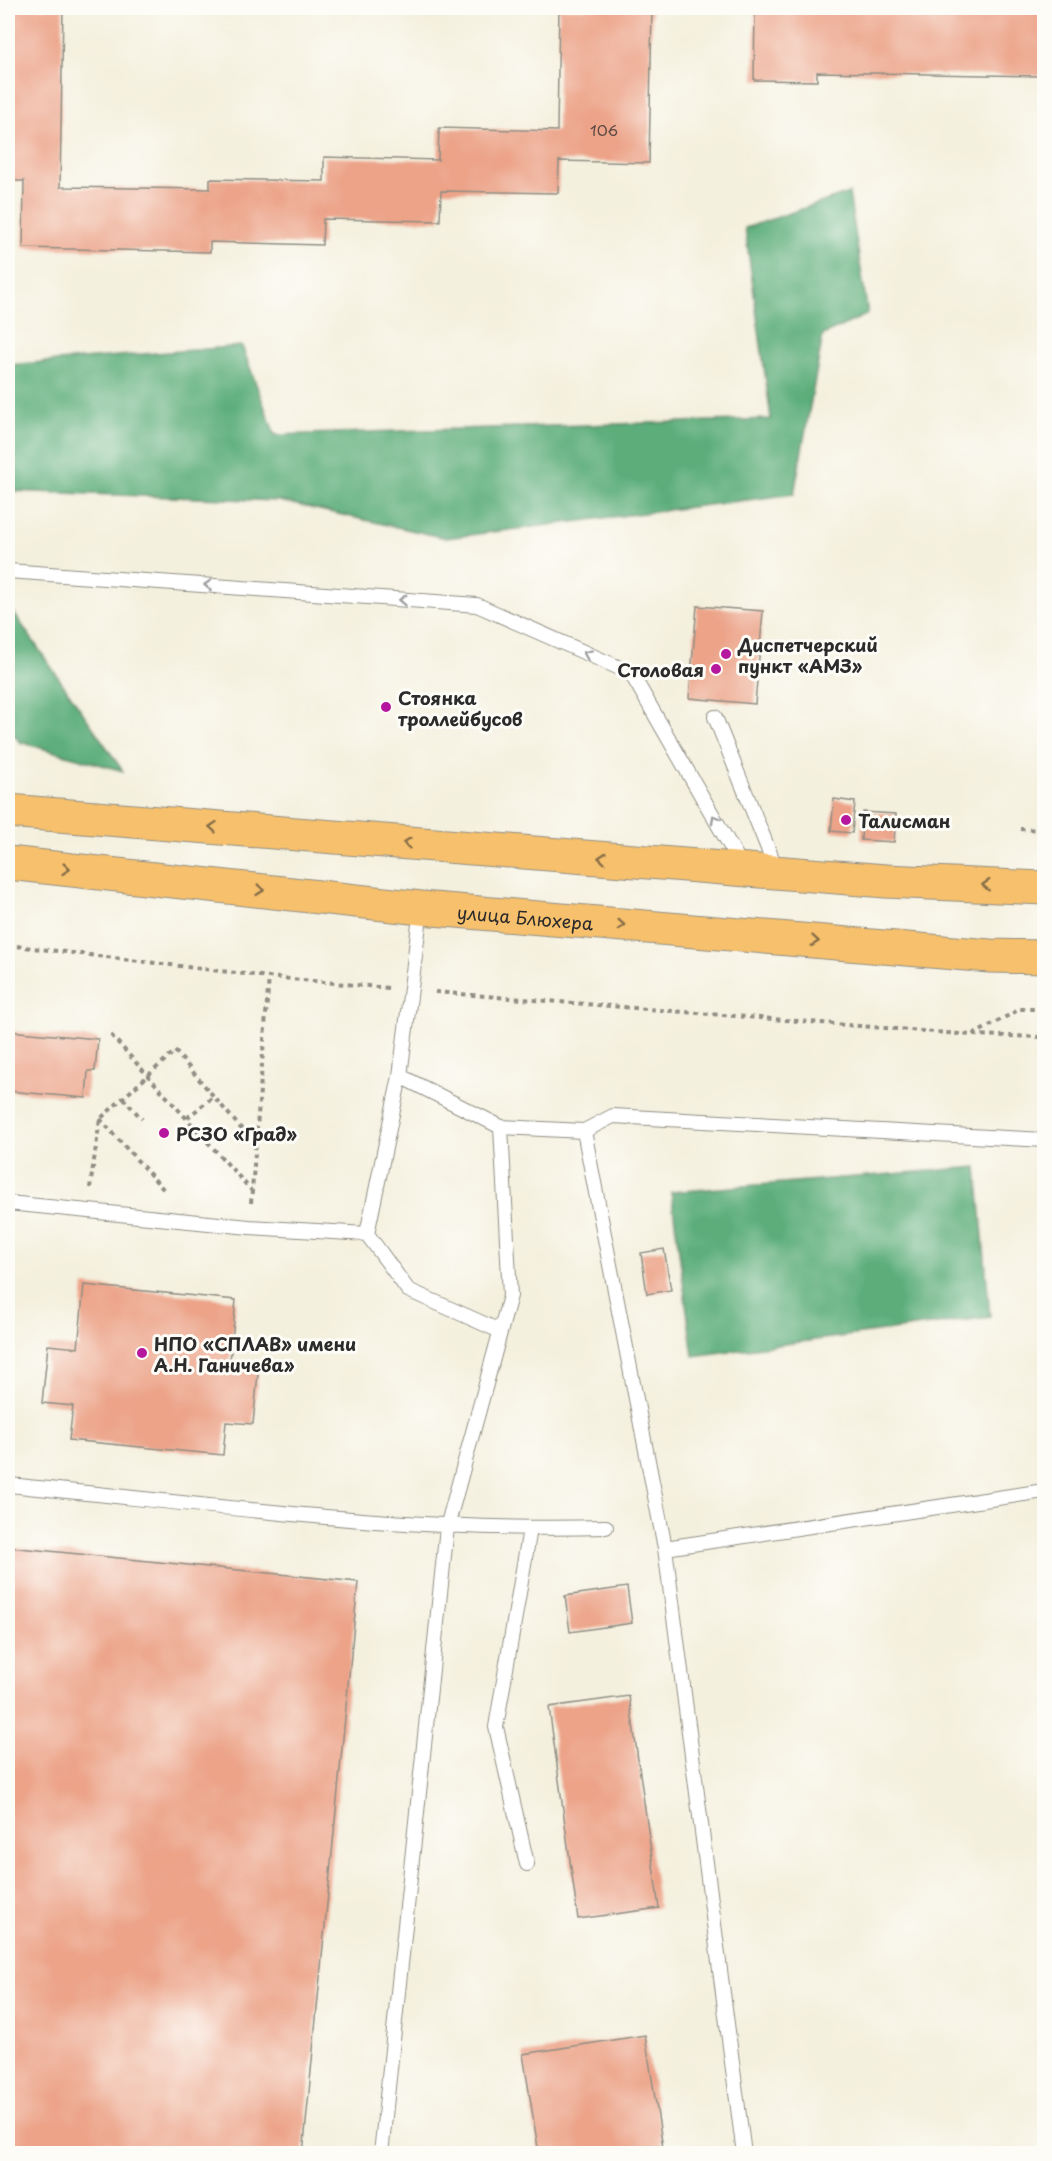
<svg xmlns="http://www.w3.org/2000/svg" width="1052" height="2161" font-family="'Playpen Sans',sans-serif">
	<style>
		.forest { fill: #5bad7a; stroke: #436c52; stroke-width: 1.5 }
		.building { fill: #eca388 }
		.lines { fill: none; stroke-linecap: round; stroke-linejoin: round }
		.lane-casing { stroke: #908e84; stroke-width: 16 }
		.primary-casing { stroke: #908e84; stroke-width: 35 }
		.path { stroke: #908e84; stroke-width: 4; stroke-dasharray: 4.5 4.5; stroke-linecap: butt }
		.lane { stroke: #fff; stroke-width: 14 }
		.primary { stroke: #f7c06c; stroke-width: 33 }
		.oneway { stroke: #a0a0a0 }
		.oneway2 { stroke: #876e48 }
		.poi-dot { fill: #b5179e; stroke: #fdfcf7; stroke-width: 2 }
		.labels { text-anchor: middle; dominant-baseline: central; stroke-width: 6; stroke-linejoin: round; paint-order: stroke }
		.number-label { font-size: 15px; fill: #5b4942 }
		.poi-label { font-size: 18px; font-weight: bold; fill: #2b2b2b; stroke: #fdfcf7; text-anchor: start }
		.street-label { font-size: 18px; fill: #2b2b2b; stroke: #fdfcf7 }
	</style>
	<rect width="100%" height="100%" fill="#fdfcf7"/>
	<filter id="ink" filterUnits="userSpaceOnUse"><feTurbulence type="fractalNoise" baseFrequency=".0167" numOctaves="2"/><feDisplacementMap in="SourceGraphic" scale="12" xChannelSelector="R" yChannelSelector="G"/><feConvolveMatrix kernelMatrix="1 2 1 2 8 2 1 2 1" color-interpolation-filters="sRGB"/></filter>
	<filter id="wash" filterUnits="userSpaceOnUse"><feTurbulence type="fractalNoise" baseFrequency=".008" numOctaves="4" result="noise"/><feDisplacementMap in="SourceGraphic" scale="24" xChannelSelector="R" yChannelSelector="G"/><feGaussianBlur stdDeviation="1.35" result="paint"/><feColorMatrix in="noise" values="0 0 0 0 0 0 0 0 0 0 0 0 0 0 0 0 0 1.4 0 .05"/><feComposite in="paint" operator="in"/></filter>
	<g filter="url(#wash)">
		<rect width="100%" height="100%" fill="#f4f0de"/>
		<path class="forest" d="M849 193 868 314 823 335 794 494 446 538 279 501 8 491V365L242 346 275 435 771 419 745 228Z
			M8 606H9L123 771 20 742 8 728Z
			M977 1167 990 1317 693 1356 671 1192Z"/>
		<g id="blocks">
			<path class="building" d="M8 8H63L60 187 210 189V179L324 181V157L438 160 439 128 557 131 559 8H652L649 163 559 161 558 193 441 191 440 221 323 219 322 245 210 242V252L23 248 24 181H8Z
				M755 8H1044V76L817 72V81L754 80Z
				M697 606 763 611 755 704 689 698Z
				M834 799 855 802 852 833 831 831Z
				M863 812 896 814 894 842 861 840Z
				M8 1031 98 1039 95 1071H88L86 1098 8 1091Z
				M664 1249 671 1290 647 1294 641 1253Z
				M84 1285 236 1300 230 1361 259 1364 253 1424 226 1422 223 1455 69 1440 73 1406 42 1403 48 1345 78 1348Z
				M9 1547 358 1582 303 2154H8Z
				M627 1587 632 1623 570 1632 565 1596Z
				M629 1696 659 1908 578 1919 549 1707Z
				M645 2035 664 2154H539L523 2054Z"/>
		</g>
	</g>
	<g filter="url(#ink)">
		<use href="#blocks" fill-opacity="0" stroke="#908e84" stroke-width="1.5"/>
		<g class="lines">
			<defs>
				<path id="lane" d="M8 571 477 605 631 673 743 868
					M715 717 777 871
					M421 908 400 1076 501 1127 584 1131 613 1116 1044 1140
					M584 1131 665 1548 744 2154
					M8 1203 249 1227 367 1234 400 1076
					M367 1234 408 1290 500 1331
					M8 1485C206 1504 406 1533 606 1527
					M665 1548 1044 1491
					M527 1864 496 1727 530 1529
					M381 2154 447 1527 510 1296 501 1127"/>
				<g id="primary">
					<path d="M8 811 886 881 1044 888"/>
					<path id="s1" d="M8 863 421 908 990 956 1044 957"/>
				</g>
			</defs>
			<use href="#lane" class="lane-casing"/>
			<use href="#primary" class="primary-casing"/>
			<path class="path" d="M1020 829 1044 830
				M8 945 269 977 389 988
				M435 992 972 1035 1044 1037
				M111 1035 251 1190
				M973 1035 1020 1009H1044
				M123 1098 142 1119
				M187 1118 214 1096
				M100 1119 164 1190
				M90 1188 100 1119 175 1051 256 1146
				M251 1203 269 977"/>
			<use href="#lane" class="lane"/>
			<use href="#primary" class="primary"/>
		</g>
		<defs><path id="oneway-chevron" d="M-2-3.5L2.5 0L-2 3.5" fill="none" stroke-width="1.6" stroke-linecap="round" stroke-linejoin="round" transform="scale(1.5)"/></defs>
		<g class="oneway">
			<use href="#oneway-chevron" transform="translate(208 585) rotate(-176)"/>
			<use href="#oneway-chevron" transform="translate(403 600) rotate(-176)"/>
			<use href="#oneway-chevron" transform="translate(587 654) rotate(-156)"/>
			<use href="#oneway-chevron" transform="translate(715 819) rotate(-120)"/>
		</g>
		<g class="oneway2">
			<use href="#oneway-chevron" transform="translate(213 827) rotate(-175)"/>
			<use href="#oneway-chevron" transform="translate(407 843) rotate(-175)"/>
			<use href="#oneway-chevron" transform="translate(602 858) rotate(-175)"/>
			<use href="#oneway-chevron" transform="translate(66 869) rotate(6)"/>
			<use href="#oneway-chevron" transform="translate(986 885) rotate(-177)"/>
			<use href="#oneway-chevron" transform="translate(260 890) rotate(6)"/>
			<use href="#oneway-chevron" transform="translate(621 925) rotate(5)"/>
			<use href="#oneway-chevron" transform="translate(815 941) rotate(5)"/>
		</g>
	</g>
	<g class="poi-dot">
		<circle cx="726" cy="654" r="6"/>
		<circle cx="716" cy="669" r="6"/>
		<circle cx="386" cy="707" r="6"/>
		<circle cx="846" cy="820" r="6"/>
		<circle cx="164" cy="1133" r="6"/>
		<circle cx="142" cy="1353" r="6"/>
	</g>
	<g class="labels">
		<g class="number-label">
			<text x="604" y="129">106</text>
		</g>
		<g class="poi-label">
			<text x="738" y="644">Диспетчерский<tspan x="738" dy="21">пункт «АМЗ»</tspan></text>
			<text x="704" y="669" text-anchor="end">Столовая</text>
			<text x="398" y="697">Стоянка<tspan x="398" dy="21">троллейбусов</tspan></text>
			<text x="858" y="820">Талисман</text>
			<text x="176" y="1133">РСЗО «Град»</text>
			<text x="154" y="1343">НПО «СПЛАВ» имени<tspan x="154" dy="21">А.Н. Ганичева»</tspan></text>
		</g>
		<g class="street-label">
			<text stroke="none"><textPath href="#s1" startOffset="520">улица Блюхера</textPath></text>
		</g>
	</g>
	<rect width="1052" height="2161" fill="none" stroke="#fdfcf7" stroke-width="30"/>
</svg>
